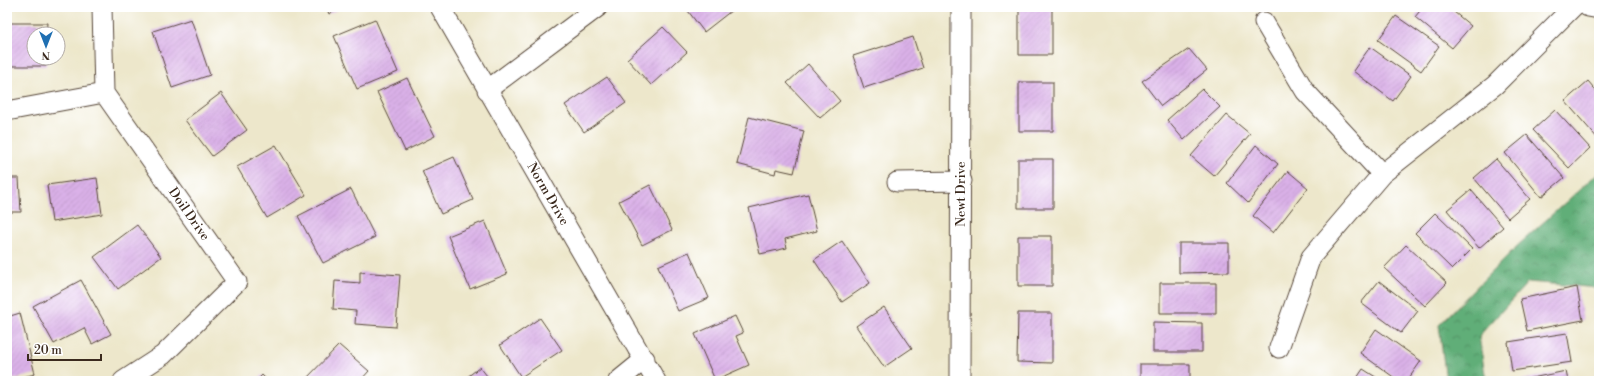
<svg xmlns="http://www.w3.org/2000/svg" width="1606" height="388" font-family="'Libre Bodoni',serif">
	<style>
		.forest { fill: url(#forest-crowns); stroke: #4e6c4b }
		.building { fill: url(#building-hatch) }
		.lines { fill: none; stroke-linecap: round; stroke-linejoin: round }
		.minor-casing { stroke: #564638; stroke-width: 21 }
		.minor { stroke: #fff; stroke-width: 19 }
		.labels { text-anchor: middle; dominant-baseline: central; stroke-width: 3.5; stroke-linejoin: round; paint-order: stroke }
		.street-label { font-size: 13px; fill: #3b2a1e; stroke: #fff }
	</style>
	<defs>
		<pattern id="forest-crowns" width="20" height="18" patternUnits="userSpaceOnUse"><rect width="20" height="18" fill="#60ae78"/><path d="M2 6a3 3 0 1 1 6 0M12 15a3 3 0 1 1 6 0" fill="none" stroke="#508e62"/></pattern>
		<pattern id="building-hatch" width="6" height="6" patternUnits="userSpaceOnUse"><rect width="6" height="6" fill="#dab1e8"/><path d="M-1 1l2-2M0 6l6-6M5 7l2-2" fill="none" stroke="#bc98c7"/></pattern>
	</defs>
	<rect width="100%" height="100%" fill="#fff"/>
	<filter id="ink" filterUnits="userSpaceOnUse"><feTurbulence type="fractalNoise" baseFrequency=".025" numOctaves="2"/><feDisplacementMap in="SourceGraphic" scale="8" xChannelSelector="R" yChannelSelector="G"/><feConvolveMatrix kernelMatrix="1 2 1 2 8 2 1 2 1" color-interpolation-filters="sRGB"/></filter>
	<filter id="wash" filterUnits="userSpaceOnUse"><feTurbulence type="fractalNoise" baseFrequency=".012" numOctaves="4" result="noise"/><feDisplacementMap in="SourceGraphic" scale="16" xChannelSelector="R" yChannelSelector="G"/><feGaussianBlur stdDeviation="0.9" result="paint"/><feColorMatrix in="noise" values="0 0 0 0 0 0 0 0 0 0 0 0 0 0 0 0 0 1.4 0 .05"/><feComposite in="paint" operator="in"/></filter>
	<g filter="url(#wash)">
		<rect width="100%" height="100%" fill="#ede7cb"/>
		<path class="forest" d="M1599 172V288L1528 282 1479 336 1486 381H1446L1439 325 1515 248Z"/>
		<g id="blocks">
			<path class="building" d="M326 7H342L329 14Z
				M685 7H736L704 32Z
				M1019 7H1052V55H1019Z
				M1423 7H1448L1471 26 1452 48 1415 17Z
				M1396 16 1439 46 1421 71 1378 40Z
				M191 19 210 75 172 88 153 31Z
				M375 19 398 72 357 89 334 36Z
				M7 23H47L46 34H34V58H46V66H7Z
				M663 27 687 52 651 85 627 59Z
				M913 37 923 68 864 88 853 56Z
				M1370 47 1411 76 1393 101 1353 71Z
				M1189 49 1207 70 1161 106 1142 81Z
				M808 64 840 101 820 118 787 83Z
				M607 77 626 103 584 132 565 105Z
				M407 78 435 136 405 151 377 92Z
				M1588 81 1599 94V140L1565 101Z
				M1019 82H1053V131H1019Z
				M1202 89 1220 107 1184 140 1167 120Z
				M221 93 247 130 212 156 185 120Z
				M1555 110 1590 148 1569 168 1533 130Z
				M1227 115 1250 134 1214 176 1191 156Z
				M749 117 804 131 794 173 776 169 775 174 737 164Z
				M1527 135 1564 178 1541 197 1505 153Z
				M276 145 306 195 267 218 237 167Z
				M1256 145 1278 164 1248 203 1227 183Z
				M454 157 473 200 441 214 422 171Z
				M1018 159H1053V208H1018Z
				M1496 159 1530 199 1508 218 1474 178Z
				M1288 171 1308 188 1273 233 1253 216Z
				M7 178H19L21 212H7Z
				M97 178 102 214 52 222 47 185Z
				M650 185 672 230 642 245 619 201Z
				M351 189 375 237 323 263 298 216Z
				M1471 190 1503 227 1479 248 1447 210Z
				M808 194 817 231 785 239 787 248 760 254 749 208Z
				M1435 213 1472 249 1452 269 1415 233Z
				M485 221 507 274 470 289 448 236Z
				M137 225 161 257 118 289 94 257Z
				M1018 236H1052V286H1018Z
				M842 241 870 283 842 302 814 260Z
				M1179 243H1229V272L1179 273Z
				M1406 245 1447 283 1425 306 1384 268Z
				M689 252 709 298 678 311 658 266Z
				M360 272 400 275 396 327 355 324 356 311 333 309 335 281 360 283Z
				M81 280 111 334 92 344 84 328 54 344 33 306Z
				M1379 281 1418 311 1401 333 1361 303Z
				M1160 283H1216V313H1160Z
				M1577 287 1583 320 1527 331 1520 299Z
				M884 307 912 348 884 367 856 326Z
				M20 313 35 374 7 381V317Z
				M1018 313H1052V363L1017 362Z
				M735 316 743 333 736 336 749 365 715 380 695 334Z
				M540 318 562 350 521 377 500 345Z
				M1153 322 1202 323V352H1153Z
				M1376 329 1421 361 1407 381H1399L1360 353Z
				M1567 333 1572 362 1512 371 1508 342Z
				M339 345 369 371 360 381H304Z
				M1140 364H1190V381H1140Z
				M480 367 491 381H462Z
				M1363 369 1382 381H1355Z
				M1566 371 1568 381H1522V380Z
				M262 375 268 381H256Z"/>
		</g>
	</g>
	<g filter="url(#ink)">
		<use href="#blocks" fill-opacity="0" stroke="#564638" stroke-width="1"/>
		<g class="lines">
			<defs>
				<path id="minor" d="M102 7 104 93 237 282 163 355 123 381
					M440 7 656 381
					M1588 7 1599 9
					M1264 22 1305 91 1382 174
					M487 90 598 7
					M7 111 104 93
					M897 182 962 181
					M1279 348 1311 257 1382 174 1495 85 1573 7
					M618 381 645 359
					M960 381 961 7"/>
			</defs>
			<use href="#minor" class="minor-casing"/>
			<use href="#minor" class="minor"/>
		</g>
	</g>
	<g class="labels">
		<g class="street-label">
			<text transform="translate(548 194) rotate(60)">Norm Drive</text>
			<text transform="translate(961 194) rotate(-90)">Newt Drive</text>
			<text transform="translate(189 214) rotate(55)">Doil Drive</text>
		</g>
	</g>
	<rect width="1606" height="388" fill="none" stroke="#fff" stroke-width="24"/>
	<g transform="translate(46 46) rotate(180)"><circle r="19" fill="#ffffff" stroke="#b1aaa5"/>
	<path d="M0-3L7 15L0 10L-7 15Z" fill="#1f6fb2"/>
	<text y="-6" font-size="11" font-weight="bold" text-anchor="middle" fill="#3b2a1e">N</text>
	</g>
	<path d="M28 354v6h73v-6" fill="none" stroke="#3b2a1e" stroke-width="2"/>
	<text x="34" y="354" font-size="12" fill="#3b2a1e" stroke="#ffffff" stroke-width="3" paint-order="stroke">20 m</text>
</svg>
